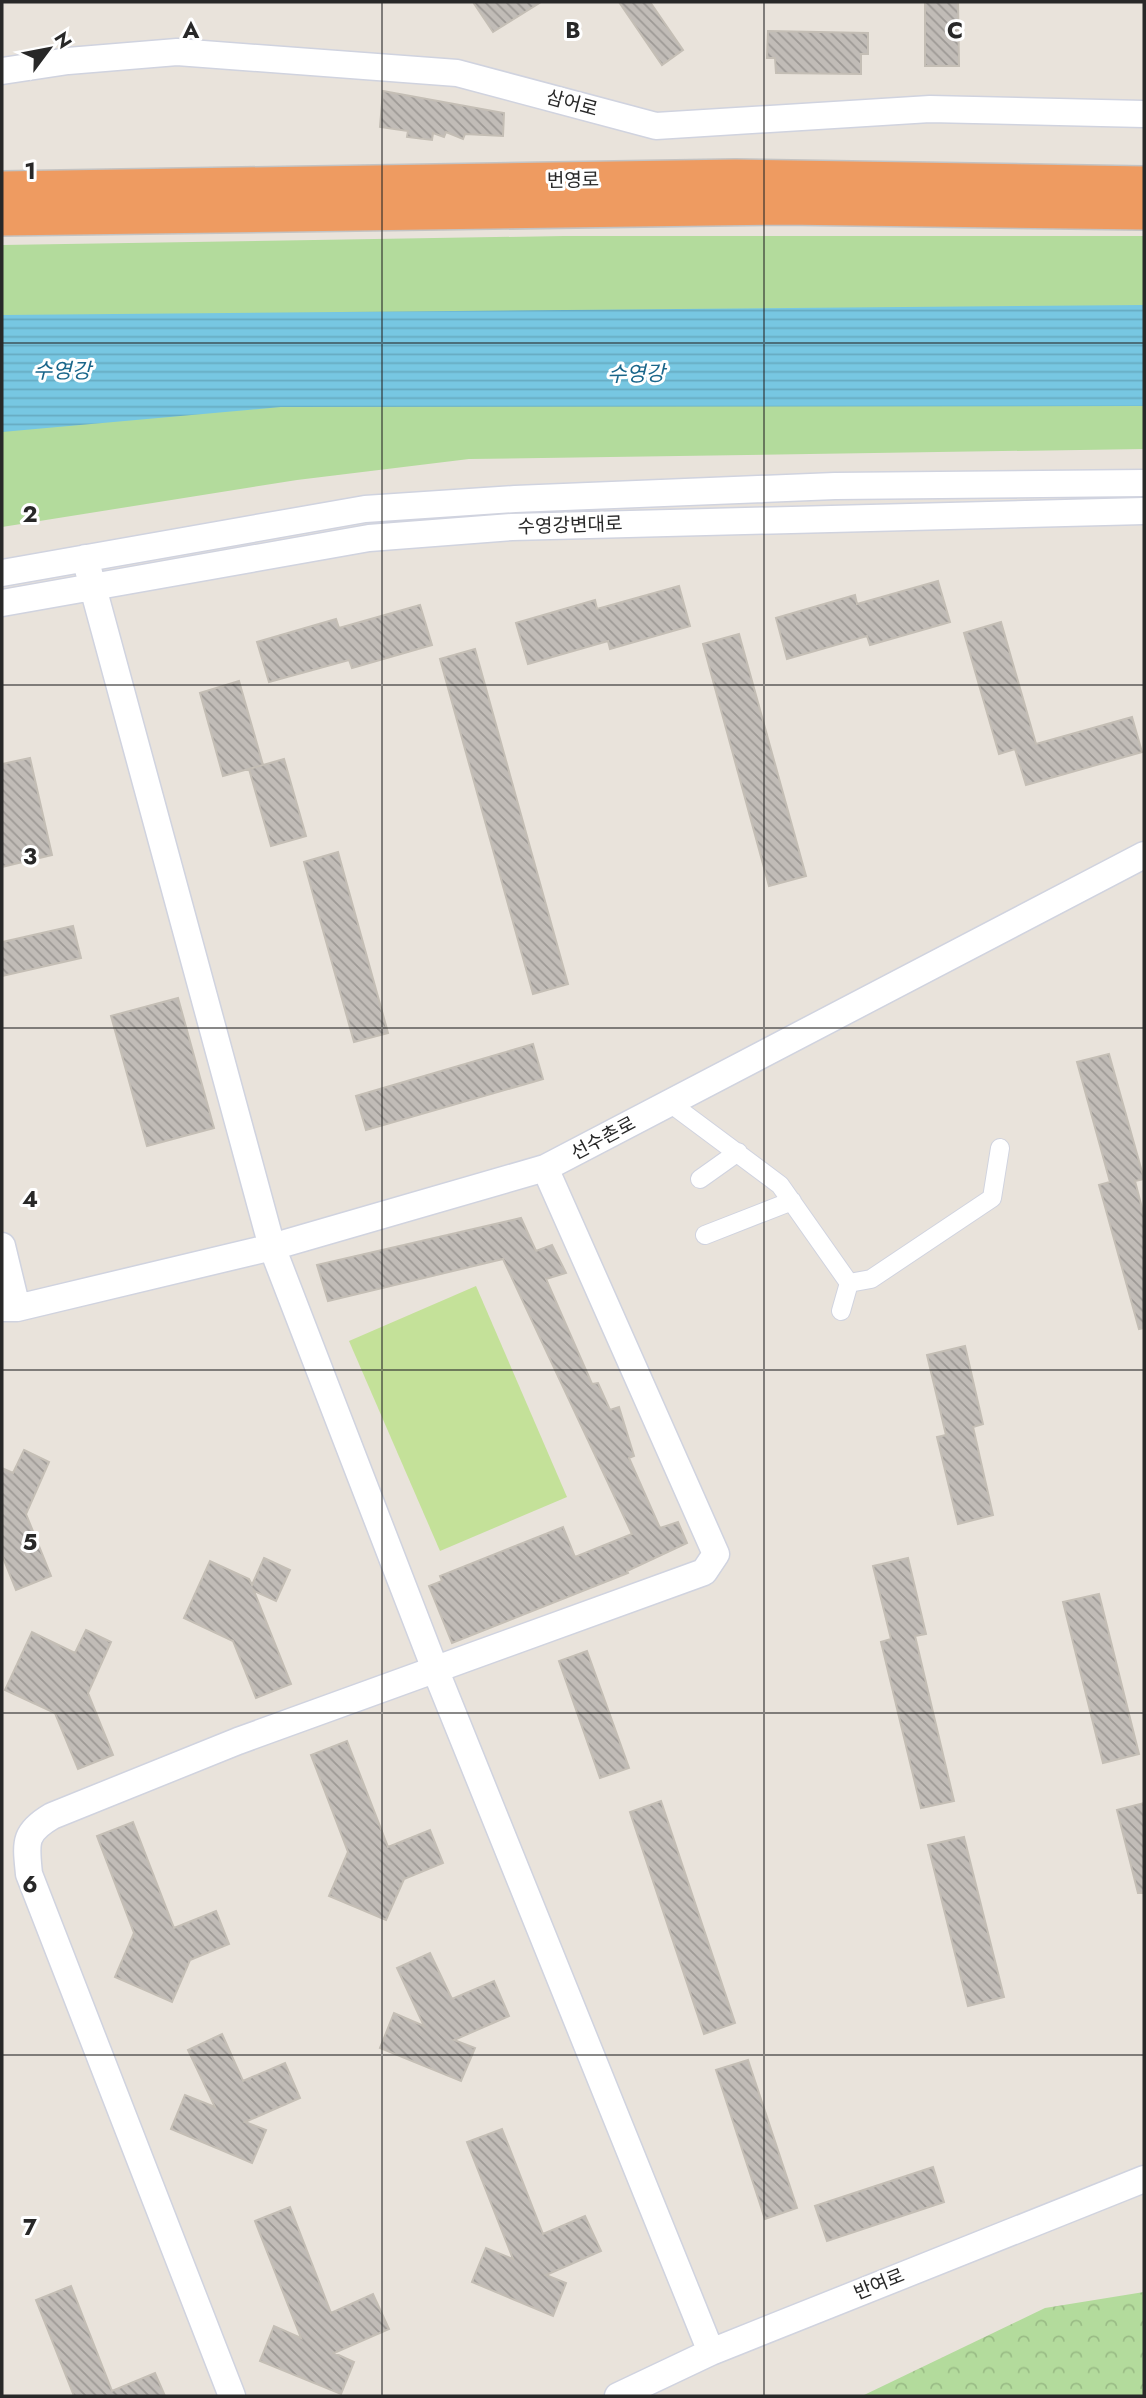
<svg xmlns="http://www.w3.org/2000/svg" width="1146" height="2398" font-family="Jost,'Noto Sans KR',sans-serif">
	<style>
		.forest { fill: url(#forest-crowns) }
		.park { fill: #b3db9c }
		.pitch { fill: #c4e199 }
		.water { fill: url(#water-rules) }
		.building { fill: url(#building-back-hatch); stroke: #c4beb5; stroke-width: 2 }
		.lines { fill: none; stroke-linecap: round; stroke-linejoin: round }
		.street-casing { stroke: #d0d3df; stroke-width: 20 }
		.secondary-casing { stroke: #d0d3df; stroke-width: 29 }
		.highway-casing { stroke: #c3c3c3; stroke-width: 36 }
		.street { stroke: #fff; stroke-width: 18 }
		.secondary { stroke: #fff; stroke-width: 26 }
		.highway { stroke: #ee9b61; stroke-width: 33 }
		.grid { fill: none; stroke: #282828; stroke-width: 2; stroke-opacity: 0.55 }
		.labels { text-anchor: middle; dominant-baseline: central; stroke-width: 6; stroke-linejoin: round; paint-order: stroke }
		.street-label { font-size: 19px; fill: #282828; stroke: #fff }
		.water-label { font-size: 21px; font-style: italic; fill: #1a668a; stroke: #fff }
		.grid-label { font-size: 23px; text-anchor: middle; font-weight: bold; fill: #282828; stroke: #fff; stroke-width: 6; stroke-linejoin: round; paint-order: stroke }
	</style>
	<defs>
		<pattern id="forest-crowns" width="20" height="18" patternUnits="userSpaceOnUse" patternTransform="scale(1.75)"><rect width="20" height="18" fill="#b3db9c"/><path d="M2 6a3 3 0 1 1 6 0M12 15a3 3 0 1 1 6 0" fill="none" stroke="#9abc86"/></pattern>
		<pattern id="water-rules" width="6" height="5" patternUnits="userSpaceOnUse" patternTransform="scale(1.75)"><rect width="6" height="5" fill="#77c7e2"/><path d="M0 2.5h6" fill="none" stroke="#67abc2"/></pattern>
		<pattern id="building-back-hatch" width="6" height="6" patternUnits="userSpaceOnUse" patternTransform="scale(1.75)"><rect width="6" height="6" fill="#c1bcb7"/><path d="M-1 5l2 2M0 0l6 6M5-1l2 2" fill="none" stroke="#9d9995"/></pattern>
	</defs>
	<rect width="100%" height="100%" fill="#e9e3db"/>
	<path class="forest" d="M1144 2292V2396H862L1045 2308Z"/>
	<path class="park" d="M564 236H1144V449L469 459 297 480 2 527V245Z"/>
	<path class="pitch" d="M476 1286 567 1497 440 1551 349 1341Z"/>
	<path class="water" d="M1144 305V406L281 407 2 432V315Z"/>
	<path class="building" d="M473 2H541L493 32Z
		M619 2H650L683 50 662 65Z
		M925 2H958L959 66H925Z
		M768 31 868 33V54H861V74L776 73 775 58H767Z
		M383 91 504 113 503 136 465 134 463 139 446 132 444 137 433 133 432 140 407 137 408 131 380 127Z
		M938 581 950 622 870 645 867 636 787 659 776 618 855 595 857 604Z
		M679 586 690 626 610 649 608 641 528 664 516 623 595 600 597 609Z
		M420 605 432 645 352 668 349 660 269 682 257 642 336 619 339 628Z
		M1001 622 1036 744 1132 717 1142 752 1026 785 1015 749 999 754 964 633Z
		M739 634 806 876 769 886 703 644Z
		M475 649 568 984 533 994 440 659Z
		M239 681 263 765 223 776 200 693Z
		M30 758 52 855 2 867V764Z
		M284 759 306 836 271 846 249 769Z
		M338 852 388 1033 354 1042 304 862Z
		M73 926 81 958 2 976V942Z
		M178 998 214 1128 147 1146 111 1016Z
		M533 1044 543 1079 366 1130 356 1096Z
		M1109 1054 1144 1179 1135 1181 1144 1216V1328L1139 1329 1099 1185 1110 1182 1077 1062Z
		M521 1218 536 1251 552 1245 566 1273 546 1279 592 1384 598 1383 610 1410 619 1407 634 1456 629 1458 660 1528 678 1522 687 1543 627 1571 628 1573 452 1643 429 1586 442 1581 440 1576 563 1527 575 1557 632 1534 503 1259 328 1301 317 1265Z
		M965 1346 983 1424 973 1427 993 1515 958 1524 937 1437 946 1435 927 1355Z
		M24 1450 49 1462 26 1514 51 1576 16 1590 2 1555V1468L13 1473Z
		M264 1558 290 1570 276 1601 254 1591 291 1684 256 1698 233 1641 184 1618 210 1561 249 1579 252 1585Z
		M908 1558 926 1634 915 1636 954 1801 921 1808 881 1642 891 1639 873 1566Z
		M1099 1594 1139 1754 1103 1763 1063 1602Z
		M86 1630 111 1642 88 1693 113 1755 78 1769 55 1713 5 1690 32 1632 75 1653Z
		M587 1651 629 1768 600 1778 559 1661Z
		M347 1741 388 1847 430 1830 443 1863 404 1879 386 1920 329 1896 348 1852 311 1755Z
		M661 1801 735 2023 704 2034 630 1812Z
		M1144 1803V1893H1138L1117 1810Z
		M133 1822 174 1928 216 1911 229 1944 190 1960 172 2002 115 1977 134 1933 97 1836Z
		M964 1837 1004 1997 968 2006 928 1845Z
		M430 1953 452 1999 494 1981 509 2016 454 2040 475 2048 461 2081 380 2048 394 2013 424 2026 397 1968Z
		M222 2034 243 2081 285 2063 300 2098 245 2122 266 2130 252 2163 171 2129 185 2095 215 2107 188 2050Z
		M748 2060 797 2208 765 2219 716 2070Z
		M502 2129 543 2234 585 2216 601 2251 546 2275 566 2283 553 2316 472 2282 486 2248 513 2259 467 2142Z
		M933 2167 944 2202 827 2241 815 2206Z
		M290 2207 331 2313 373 2294 389 2329 334 2353 354 2362 341 2394 260 2361 274 2326 301 2338 255 2221Z
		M71 2286 112 2391 155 2373 165 2396H74L36 2300Z"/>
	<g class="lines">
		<defs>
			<path id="street" d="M670 1103 780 1185 849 1283 841 1311
				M700 1179 738 1152
				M705 1235 792 1201
				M849 1283 871 1279 992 1198 1000 1148"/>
			<path id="secondary" d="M2 71 68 61 177 52 457 73 656 126 930 109 1144 114
				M85 558 272 1247 435 1669 711 2352
				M2 573 365 509 515 499 835 486 1144 483
				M2 603 369 538 512 527 1144 511
				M2 1246 17 1308
				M2 1308H17L272 1247 545 1168 1144 855
				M232 2396 29 1874C26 1843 23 1833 52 1816L238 1741 704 1572 716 1554 545 1168
				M618 2396 711 2352 1144 2179"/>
			<path id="highway" d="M2 188 736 176 1144 183
				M2 219 783 208 1144 213"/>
		</defs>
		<use href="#street" class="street-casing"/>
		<use href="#secondary" class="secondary-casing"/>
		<use href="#highway" class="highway-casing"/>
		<use href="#street" class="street"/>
		<use href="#secondary" class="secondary"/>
		<use href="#highway" class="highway"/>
	</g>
	<path class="grid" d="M382 2V2396M764 2V2396M2 343H1144M2 685H1144M2 1028H1144M2 1370H1144M2 1713H1144M2 2055H1144"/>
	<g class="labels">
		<g class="street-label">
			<text transform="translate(572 103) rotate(15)">삼어로</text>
			<text transform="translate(573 180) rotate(-1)">번영로</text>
			<text transform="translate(570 525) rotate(-2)">수영강변대로</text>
			<text transform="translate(603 1138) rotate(-28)">선수촌로</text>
			<text transform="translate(879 2284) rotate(-22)">반여로</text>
		</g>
		<g class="water-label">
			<text x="62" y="371">수영강</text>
			<text transform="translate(636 374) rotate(-1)">수영강</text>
		</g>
	</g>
	<g class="grid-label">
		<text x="191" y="38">A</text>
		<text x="573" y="38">B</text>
		<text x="955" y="38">C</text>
		<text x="30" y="179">1</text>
		<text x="30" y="522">2</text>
		<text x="30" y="864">3</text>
		<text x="30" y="1207">4</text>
		<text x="30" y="1550">5</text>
		<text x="30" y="1892">6</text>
		<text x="30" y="2235">7</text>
	</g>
	<rect width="1146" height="2398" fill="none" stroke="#282828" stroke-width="7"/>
	<g transform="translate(49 49) rotate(58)" stroke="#ffffff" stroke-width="5" paint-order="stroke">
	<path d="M0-5L12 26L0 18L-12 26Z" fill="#282828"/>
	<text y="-10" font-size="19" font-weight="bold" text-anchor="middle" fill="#282828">N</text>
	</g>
</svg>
